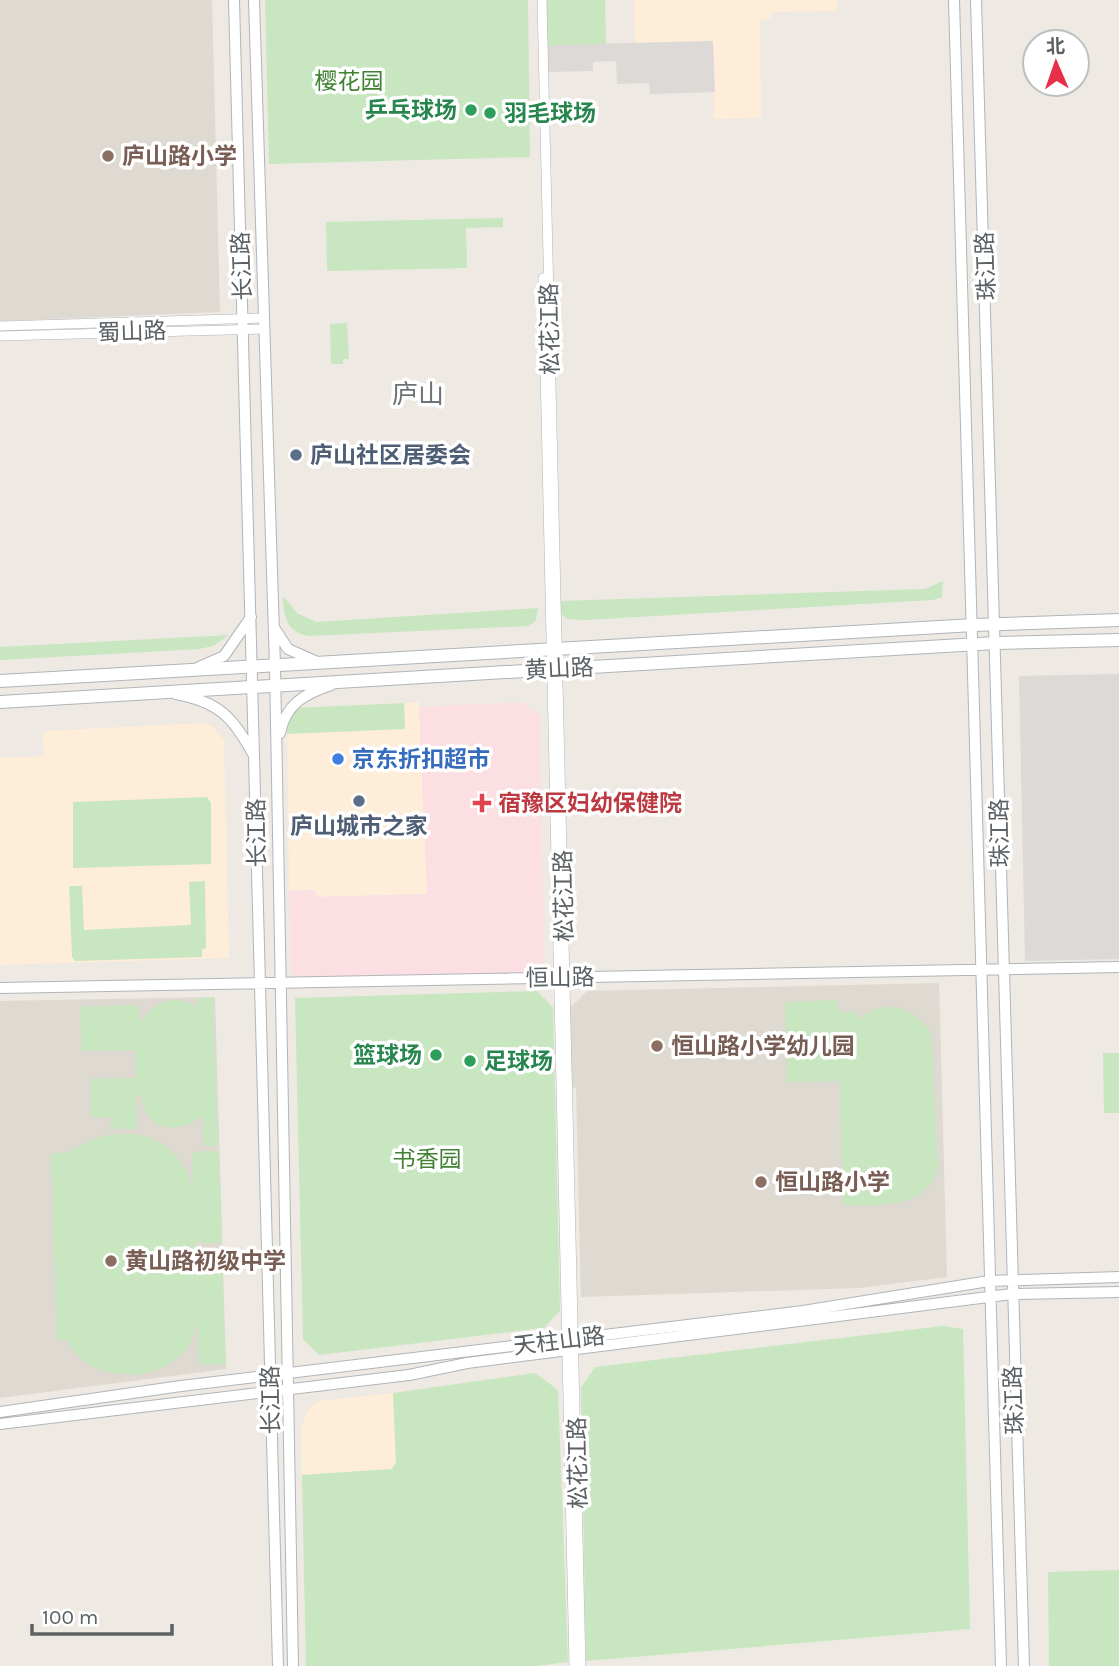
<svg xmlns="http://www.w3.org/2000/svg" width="1119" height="1666" font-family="Karla,'Noto Sans SC',sans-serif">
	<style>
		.commercial { fill: #feedd9 }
		.industrial { fill: #ddd9d6 }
		.education { fill: #ded9d1 }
		.medical { fill: #fbdfe3 }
		.green { fill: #c8e6bf }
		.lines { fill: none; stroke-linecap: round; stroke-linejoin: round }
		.minor-casing { stroke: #b1b5b8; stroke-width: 10 }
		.tertiary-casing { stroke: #b1b5b8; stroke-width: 12 }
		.secondary-casing { stroke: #b0b5b9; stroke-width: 14 }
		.minor { stroke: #fff; stroke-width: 9 }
		.tertiary { stroke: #fff; stroke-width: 10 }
		.secondary { stroke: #fff; stroke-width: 12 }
		.leisure-dot { fill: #2e9e5b; stroke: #fff; stroke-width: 2.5 }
		.education-dot { fill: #8d6e63; stroke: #fff; stroke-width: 2.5 }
		.service-dot { fill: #5c6f8a; stroke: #fff; stroke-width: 2.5 }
		.shop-dot { fill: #3f7fe0; stroke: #fff; stroke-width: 2.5 }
		.health-dot { fill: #e0444e; stroke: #fff; stroke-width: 2.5 }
		.labels { text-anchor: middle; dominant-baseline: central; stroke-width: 7; stroke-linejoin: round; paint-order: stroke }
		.park-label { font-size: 23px; fill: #418234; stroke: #fff }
		.leisure-label { font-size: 23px; font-weight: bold; fill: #27864d; stroke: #fff; text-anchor: end }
		.education-label { font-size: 23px; font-weight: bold; fill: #785e54; stroke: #fff; text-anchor: start }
		.street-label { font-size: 23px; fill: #5b6164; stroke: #fff }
		.service-label { font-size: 23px; font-weight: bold; fill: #4e5e75; stroke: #fff; text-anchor: start }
		.shop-label { font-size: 23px; font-weight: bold; fill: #366cbe; stroke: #fff; text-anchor: start }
		.health-label { font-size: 23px; font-weight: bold; fill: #be3a42; stroke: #fff; text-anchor: start }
		.quarter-label { font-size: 26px; fill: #6c7376; stroke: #fff }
	</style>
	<rect width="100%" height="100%" fill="#eee9e3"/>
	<path class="commercial" d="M634 0H837V11L771 12 770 19 760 20 761 118 714 119 713 41 635 43Z
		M419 702 427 894 315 897V890L289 891 287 721 294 708Z
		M203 723 213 726 224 740 229 958 0 965V758L44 756 43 731Z
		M393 1393 396 1462 392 1469 302 1475 301 1427 308 1410 318 1401Z"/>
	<path class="industrial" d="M713 41 715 92 650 94 649 83 617 84 616 61 593 62V71L548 72 547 45Z
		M1119 674V959L1025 961 1019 676Z"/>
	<path class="education" d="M0 0H212L220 312 0 321Z
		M939 983 947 1277 859 1288 581 1297 576 1088 571 1087 570 1008 587 991Z
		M215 997 226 1369 0 1398V1001Z"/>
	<path class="medical" d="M522 702 540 716 544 961 534 973 299 977 291 971 289 891 315 890 316 897 427 894 419 707Z"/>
	<path class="green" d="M265 0H528L530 157 269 164Z
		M546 0H605L606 44 547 45Z
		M503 218V227L466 228 467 268 327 271 326 222Z
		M347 323 349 359H343V364H331L330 324Z
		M943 581 942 597 933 600 585 620 567 619 562 615 560 601 925 589Z
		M283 596 297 613 316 622 538 608 536 620 529 626 309 636C286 633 284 616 283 596Z
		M229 635 213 646 199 649 0 660V647Z
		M404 703 405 729 287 734V721L294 708Z
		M207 797 211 803V864L73 868V802Z
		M205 881 206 948 202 949V957L75 961 72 957 69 886H82L84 930 191 925 189 882Z
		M537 991 553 1007 560 1311 544 1328 319 1355 303 1339 295 998Z
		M197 998H213L218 1146H204L203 1116C175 1135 147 1132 141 1095L136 1096 137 1129H111L110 1117H91L90 1079 136 1078 135 1050 82 1051 80 1007 139 1005 140 1023C153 1002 175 992 197 1008Z
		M838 1000V1012L856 1011 857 1020C884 999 910 1004 931 1032L938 1170C922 1211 879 1204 843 1206L840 1081 787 1082 785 1002Z
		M1103 1053H1119V1113H1104Z
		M134 1134C166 1139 183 1158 193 1188L192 1152 219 1151 222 1243H195L194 1226C194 1253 202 1311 194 1334 176 1386 89 1388 67 1340H57L51 1154C78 1152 77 1145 99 1137 110 1134 122 1134 134 1134Z
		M222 1261 226 1364 199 1365 196 1262Z
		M943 1326 963 1329 970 1629 586 1661 581 1388 595 1367Z
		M535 1373 558 1390 568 1662 536 1666H306L302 1475 392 1469 396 1462 393 1393Z
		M1119 1570V1666H1049L1048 1572Z"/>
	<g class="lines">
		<defs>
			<path id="minor" d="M542 0 581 1666
				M543 278 574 1666
				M0 326 263 318
				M0 336 263 329"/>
			<path id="tertiary" d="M234 0 278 1666
				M254 0 275 666 293 1666
				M954 0 1001 1666
				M976 0 1024 1666
				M275 629 288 649 315 661
				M199 667 224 656 251 617
				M176 694C219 702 233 717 253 754
				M280 733C286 704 304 694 331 685
				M0 988 1119 967
				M0 1412 181 1386 803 1311 989 1281 1119 1277
				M0 1424 409 1375 467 1363 1012 1294 1119 1292"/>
			<path id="secondary" d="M0 681 974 625 1119 620
				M0 702 996 643 1119 640"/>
		</defs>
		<use href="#minor" class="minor-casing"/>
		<use href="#tertiary" class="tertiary-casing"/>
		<use href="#secondary" class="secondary-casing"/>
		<use href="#minor" class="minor"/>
		<use href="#tertiary" class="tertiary"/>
		<use href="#secondary" class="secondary"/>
	</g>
	<g class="leisure-dot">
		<circle cx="471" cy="110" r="7"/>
		<circle cx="490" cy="113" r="7"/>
		<circle cx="436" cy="1055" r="7"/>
		<circle cx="470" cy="1061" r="7"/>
	</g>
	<g class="education-dot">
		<circle cx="108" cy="156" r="7"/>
		<circle cx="657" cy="1046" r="7"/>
		<circle cx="761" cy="1182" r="7"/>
		<circle cx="111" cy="1261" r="7"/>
	</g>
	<g class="service-dot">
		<circle cx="296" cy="455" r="7"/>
		<circle cx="359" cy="801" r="7"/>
	</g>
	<circle class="shop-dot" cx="338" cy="759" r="7"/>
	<path class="health-dot" d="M478.5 792.5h7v7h7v7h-7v7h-7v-7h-7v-7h7z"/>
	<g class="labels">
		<g class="park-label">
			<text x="349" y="81">樱花园</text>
			<text x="427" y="1159">书香园</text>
		</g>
		<g class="leisure-label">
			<text x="457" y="110">乒乓球场</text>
			<text x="504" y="113" text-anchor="start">羽毛球场</text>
			<text x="422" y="1055">篮球场</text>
			<text x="484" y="1061" text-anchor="start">足球场</text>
		</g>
		<g class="education-label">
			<text x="122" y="156">庐山路小学</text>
			<text x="671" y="1046">恒山路小学幼儿园</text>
			<text x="775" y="1182">恒山路小学</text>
			<text x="125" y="1261">黄山路初级中学</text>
		</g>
		<g class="street-label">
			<text transform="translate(242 266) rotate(-92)">长江路</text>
			<text transform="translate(986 266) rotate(-92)">珠江路</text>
			<text transform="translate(550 329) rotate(-91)">松花江路</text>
			<text transform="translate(132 332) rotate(-2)">蜀山路</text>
			<text transform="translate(559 669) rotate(-3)">黄山路</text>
			<text transform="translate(257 833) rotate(-91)">长江路</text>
			<text transform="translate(1000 833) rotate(-91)">珠江路</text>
			<text transform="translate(564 896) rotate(-91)">松花江路</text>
			<text transform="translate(560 978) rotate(-1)">恒山路</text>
			<text transform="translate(559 1341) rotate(-7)">天柱山路</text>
			<text transform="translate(271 1400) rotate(-91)">长江路</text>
			<text transform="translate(1014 1400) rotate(-92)">珠江路</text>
			<text transform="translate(578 1463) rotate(-91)">松花江路</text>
		</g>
		<g class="service-label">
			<text x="310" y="455">庐山社区居委会</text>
			<text x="359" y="826" text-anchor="middle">庐山城市之家</text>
		</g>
		<g class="shop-label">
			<text x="352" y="759">京东折扣超市</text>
		</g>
		<g class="health-label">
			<text x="498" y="803">宿豫区妇幼保健院</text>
		</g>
		<g class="quarter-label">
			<text x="418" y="394">庐山</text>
		</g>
	</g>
	<g transform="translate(1056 63) rotate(358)"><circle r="33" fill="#ffffff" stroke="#bdc0c1" stroke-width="2"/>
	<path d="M0-5L12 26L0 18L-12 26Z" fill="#e92e48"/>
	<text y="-10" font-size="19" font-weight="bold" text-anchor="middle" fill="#5b6164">北</text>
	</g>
	<path d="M32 1624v10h140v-10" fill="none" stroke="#5b6164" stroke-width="3.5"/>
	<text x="42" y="1624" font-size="21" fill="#5b6164" stroke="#ffffff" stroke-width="5" paint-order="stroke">100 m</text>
</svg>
